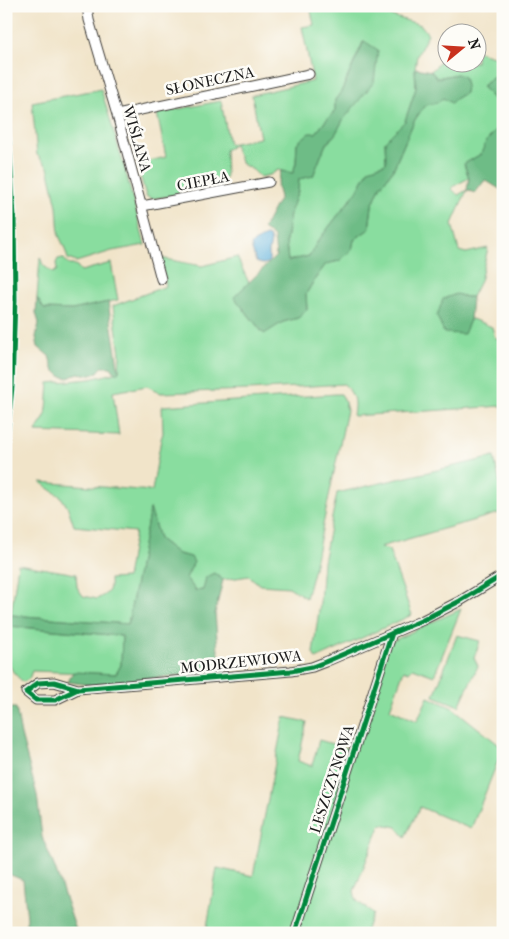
<svg xmlns="http://www.w3.org/2000/svg" width="509" height="939" font-family="'IM FELL French Canon',serif">
	<style>
		.green { fill: #89dd9f; stroke: #527c5e }
		.forest { fill: #6ebc86; stroke: #456c51 }
		.water { fill: #62b3dd; stroke: #3f687c }
		.lines { fill: none; stroke-linecap: round; stroke-linejoin: round }
		.street-casing { stroke: #3c3a36; stroke-width: 11 }
		.street { stroke: #fff; stroke-width: 9 }
		.cycleway-casing { stroke: #fdfcf7; stroke-width: 8 }
		.cycleway { stroke: #00873e; stroke-width: 5 }
		.labels { text-anchor: middle; dominant-baseline: central; stroke-width: 5; stroke-linejoin: round; paint-order: stroke }
		.street-label { font-size: 15px; fill: #1c1c1c; stroke: #fdfcf7 }
	</style>
	<rect width="100%" height="100%" fill="#fdfcf7"/>
	<filter id="ink" filterUnits="userSpaceOnUse"><feTurbulence type="fractalNoise" baseFrequency=".02" numOctaves="2"/><feDisplacementMap in="SourceGraphic" scale="10" xChannelSelector="R" yChannelSelector="G"/><feConvolveMatrix kernelMatrix="1 2 1 2 8 2 1 2 1" color-interpolation-filters="sRGB"/></filter>
	<filter id="wash" filterUnits="userSpaceOnUse"><feTurbulence type="fractalNoise" baseFrequency=".0096" numOctaves="4" result="noise"/><feDisplacementMap in="SourceGraphic" scale="20" xChannelSelector="R" yChannelSelector="G"/><feGaussianBlur stdDeviation="1.12" result="paint"/><feColorMatrix in="noise" values="0 0 0 0 0 0 0 0 0 0 0 0 0 0 0 0 0 1.4 0 .05"/><feComposite in="paint" operator="in"/></filter>
	<g filter="url(#wash)">
		<rect width="100%" height="100%" fill="#f1e4c9"/>
		<path class="green" d="M310 6H396L389 15 421 25 428 34 417 56 415 68 416 88 405 121 385 141 386 163 369 169 357 191 318 241 309 256 288 261 286 242 290 213 298 191 299 178 313 176 325 146 336 133 343 120 363 42 341 92 335 100V111L327 119 316 133 297 143 296 163 293 173 278 170 270 175 260 177 253 170 242 164 234 145 225 150 226 178 205 182 194 187 184 188 176 195 151 199 146 196 137 164 166 157 157 113 221 101 229 144 260 138 252 95 313 81 302 27 314 25Z
			M446 30 448 32H446V62H476L477 51 503 59V70L482 86 503 110V122L486 142 481 154 464 164 469 178 454 186 452 189 458 195 467 190 452 224 459 251 466 253 488 248 480 281 472 297H466L456 294 463 334 470 320 472 319 492 327 495 338 503 339V406L353 416C355 401 355 396 344 384L249 390 161 393 147 386 113 392 119 435 36 432C38 425 44 421 46 414 48 404 48 393 49 383L90 379 119 372 120 354 113 306 166 286 160 258 202 266 237 257 249 283 234 297 263 333 283 322 298 318 307 310 306 294 315 279 326 264 339 261 352 250 354 240 369 229 372 206 380 187 393 170 414 121 425 105 437 103 443 98 455 99 465 92 457 74 436 78 431 71 442 60 440 47Z
			M101 89 124 166 145 245 112 251 76 262 68 259 64 246 59 236 57 206 48 167 37 155 32 102Z
			M40 257 43 265 53 273 57 270 56 263 58 259 63 258 69 265H76L81 271 111 263 118 300 72 310 44 309 37 298Z
			M336 394H341L344 399 347 410 314 568 306 598 289 587 260 585 249 576 223 580 213 573 203 590 196 591 186 578 191 557 178 554 159 539 150 509 128 624 11 615 18 564 76 574 77 587 83 596 97 599C108 593 111 592 110 579L127 578 135 532 74 526 68 508 61 497 40 482 152 491 161 439 163 433 162 406Z
			M494 457 503 498V512L380 547 389 550 412 615 316 659 313 653 320 603 323 562 337 493Z
			M461 609 434 676 413 668 409 672 404 670 390 709 417 721 428 697 453 708 503 748 471 829 420 807 405 837 397 827 381 824 354 891 356 900 373 914 365 933H206L217 868 253 876 284 717 307 722 298 761 312 766 319 740 353 750 389 643 419 628Z
			M8 626 122 636 121 665 116 674 32 671 29 679 23 682C19 678 14 674 12 670 4 657 7 640 8 626Z
			M457 635 480 641 474 658 478 666 459 706 434 696Z"/>
		<path class="forest" d="M364 41 378 50 374 82 343 120 336 133 325 146 313 176 299 179 298 191 290 213 286 242 288 261 309 256 318 241 357 191 369 169 386 163 385 141 405 121 416 88 415 68 431 71 437 78 457 74 464 77 466 86 465 93 455 99 451 103 443 98 437 103 425 105 414 121 393 170 380 187 372 206 369 229 354 240 352 250 339 261 326 264 315 279 306 294 307 310 298 318 283 322 264 334 234 297 276 256 274 237 263 229 280 197 277 186 281 171 293 173 296 163 297 143 309 133H316L327 119 335 111V100L341 92Z
			M503 70V110L482 86Z
			M503 122V191L485 180 475 193 467 190 469 178 464 164 481 154 486 142Z
			M456 294 466 297H472L470 320 464 334 444 333 437 316 443 299Z
			M37 298 44 309 72 310 108 302 119 372 115 373 111 367H102L97 373 88 375 78 373 69 378 60 376 53 369 49 356 38 347 36 337 39 323 36 313Z
			M150 508 159 539 178 554 191 557 194 562 186 578 196 591 203 590 206 577 214 573 223 580 215 613 218 652 229 670 91 685 68 682 73 672 116 674 121 665 122 636 8 626 11 615 128 624Z
			M6 708H16L21 735 37 795 42 837 55 868 77 933H24L27 918 23 880 6 873Z"/>
		<path class="water" d="M266 236 269 237 271 242 269 251V262C264 265 261 264 256 262L251 246 254 242Z"/>
	</g>
	<g filter="url(#ink)">
		<g class="lines">
			<defs>
				<path id="street" d="M87 6 89 20 117 115 161 279
					M117 115 309 74
					M142 206 269 182
					M78 689 54 682 38 683 26 692 36 700H55L78 689 291 671 312 667 325 662 423 620 460 601 503 575
					M295 933 392 633"/>
			</defs>
			<use href="#street" class="street-casing"/>
			<use href="#street" class="street"/>
			<defs>
				<path id="cycleway" d="M6 114 10 155 14 217 15 300 12 387 6 445
					M78 689 54 682 38 683 26 692 36 700H55L78 689 291 671 312 667 325 662 423 620 460 601 503 575
					M295 933 392 633"/>
			</defs>
			<use href="#cycleway" class="cycleway-casing"/>
			<use href="#cycleway" class="cycleway"/>
		</g>
	</g>
	<g class="labels">
		<g class="street-label">
			<text transform="translate(210 81) rotate(-12)">SŁONECZNA</text>
			<text transform="translate(137 139) rotate(74)">WIŚLANA</text>
			<text transform="translate(203 181) rotate(-11)">CIEPŁA</text>
			<text transform="translate(241 662) rotate(-6)">MODRZEWIOWA</text>
			<text transform="translate(332 779) rotate(-72)">LESZCZYNOWA</text>
		</g>
	</g>
	<rect width="509" height="939" fill="none" stroke="#fdfcf7" stroke-width="25"/>
	<g transform="translate(462 48) rotate(72)"><circle r="24" fill="#fdfcf7" stroke="#a3a29f"/>
	<path d="M0-4L9 19L0 12L-9 19Z" fill="#c8321e"/>
	<text y="-8" font-size="14" font-weight="bold" text-anchor="middle" fill="#1c1c1c">N</text>
	</g>
</svg>
